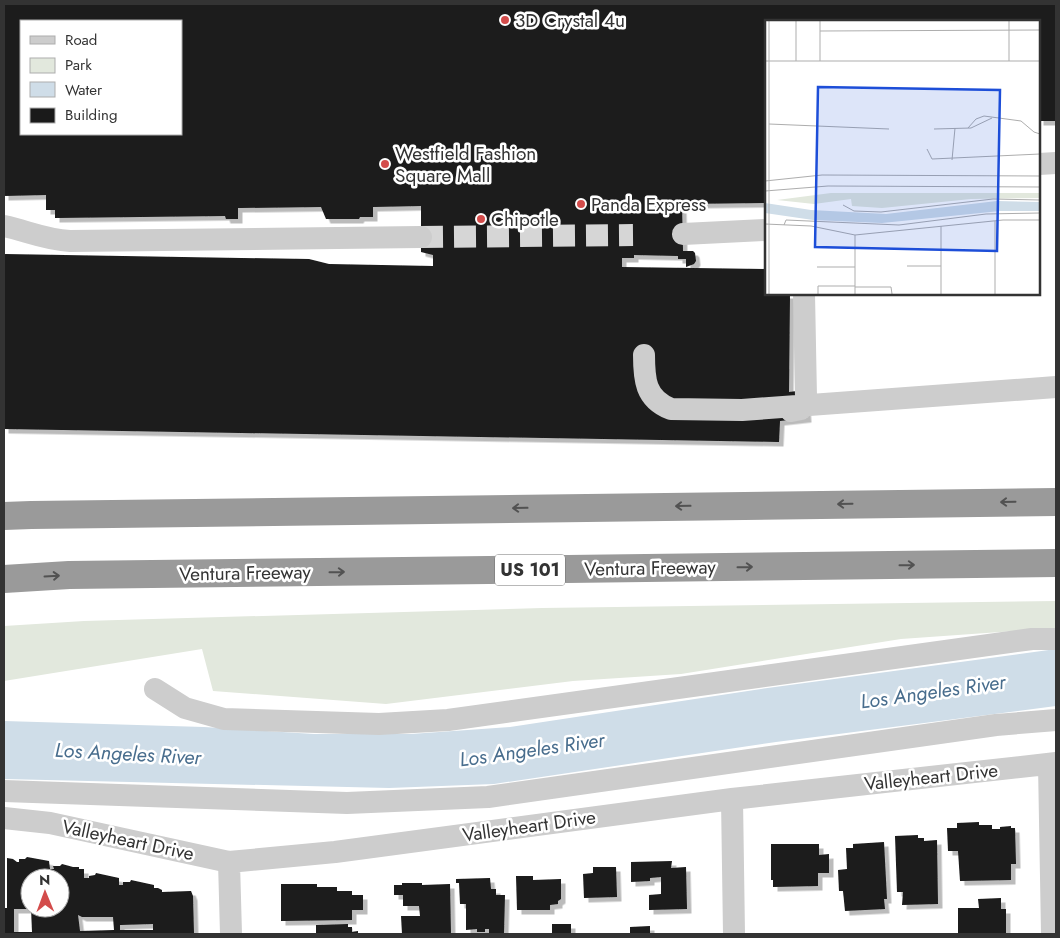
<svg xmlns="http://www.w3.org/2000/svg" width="1060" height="938" font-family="Jost,sans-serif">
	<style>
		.green { fill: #e2e8dd }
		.water { fill: #cfdde8 }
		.building { fill: #1a1a1a; fill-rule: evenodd; filter: url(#shadow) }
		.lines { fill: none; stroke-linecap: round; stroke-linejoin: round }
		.minor-tunnel { stroke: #d6d6d6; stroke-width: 22; stroke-dasharray: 22 11; stroke-linecap: butt }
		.minor { stroke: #cdcdcd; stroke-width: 22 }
		.highway { stroke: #9a9a9a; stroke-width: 28 }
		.oneway { stroke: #525252 }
		.poi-dot { fill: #d34c4b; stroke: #fff; stroke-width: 2 }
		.labels { text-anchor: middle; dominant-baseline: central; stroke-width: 5; stroke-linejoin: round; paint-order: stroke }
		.shield { fill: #fff; stroke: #707070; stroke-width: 1 }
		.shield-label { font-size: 18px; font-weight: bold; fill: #333 }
		.poi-label { font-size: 19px; fill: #333; stroke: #fff; text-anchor: start }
		.street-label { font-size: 19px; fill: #333; stroke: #fff }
		.water-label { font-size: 20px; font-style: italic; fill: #486d8d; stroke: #fff }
		.inset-road { fill: none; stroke: #adadad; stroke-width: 1 }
		.view { fill: #1d4ed8; fill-opacity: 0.15; stroke: #1d4ed8; stroke-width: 2.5 }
		.inset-edge { fill: none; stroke: #333; stroke-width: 2.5 }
	</style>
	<defs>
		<filter id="shadow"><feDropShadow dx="4.5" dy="4.5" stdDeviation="0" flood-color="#0004"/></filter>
	</defs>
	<rect width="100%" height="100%" fill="#fff"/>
	<path class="green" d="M1056 601V628L901 639 681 674 573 681 386 704 213 691 202 649 4 681V626L84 621 542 608Z"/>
	<path class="water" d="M1056 649V706L776 742 494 784 389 788 4 779V721L204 727 314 734H411L510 727 761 689Z"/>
	<path class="building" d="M4 4H1056V121H1039V21H766V203L682 204 683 251H693L695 253 696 261 694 264 686 267V259H678V256L634 255V258H622V267L766 269V294H790L789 392 805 390 807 418 780 421 779 442 4 429V254L309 259 329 264 433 266V255L421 252V206L373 207V217H360L359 219H326L321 207 238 208V219H226L225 216 55 218V210H46V195L4 196ZM21 21H181V134H21Z
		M979 822V825H992V829H1000V827L1011 826V828H1015L1016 864H1011V880L960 881 958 851H948L947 828H957V823Z
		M918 835V838H924V841L937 840 938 904 902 905 903 892H897L895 836Z
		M884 842 887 899H884L885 909 845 911 843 891H839L838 870 847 869 846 848H853V844Z
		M771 844H819V855L829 854V873H818V886L773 887V880H771Z
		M27 857 49 861 50 869H54L53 866H60L62 864 73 867H79V869H84V878H89V876L95 875 96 873 119 878V885H123V882H130L131 880 154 885V888H158L162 890V892L191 891 193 896 194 934H4V908H7V858L13 859 17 862H19V859H25ZM30 878H60V908H31L32 932H14V909H30ZM78 915 82 917H113L114 930 80 931ZM153 924V930H120V925Z
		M672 861 671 868 686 867 687 909 649 910V895L661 894V877L650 878V881L631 882V862Z
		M593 867H616L617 897 584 898 583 874 593 873Z
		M516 876H533V880L561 879V899L558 901V904L550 905V910H517Z
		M490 878 491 889H496V895H505L504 933H489V929H485V932H477V929L466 930V904H460L459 883H456V879Z
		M402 883H422V885L450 884 451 934H402L401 916H420L419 906H403V895H394V885H402Z
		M281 884H317V887H337V891H352V895H363V910H352V920L281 921Z
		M1001 898V909H1006V933H1004V934H958V908H979L978 899Z
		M348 924V927H352V932L358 931V934H316V925Z
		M552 924H571V934H552Z
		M650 926V934H630V927Z"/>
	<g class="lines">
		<path class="minor-tunnel" d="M421 237 633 235"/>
		<path class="minor" d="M1039 164 1056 163
			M4 226C27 231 46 240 70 241L421 237
			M683 234 766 230
			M644 355C644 379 645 399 671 409L742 410 1056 387
			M791 411 801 409 806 397 804 294
			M155 689 185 708 224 719 379 724 448 720 1032 639H1056
			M1049 764 1052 934
			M4 791 347 803 488 797 996 725 1056 720
			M732 799 734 934
			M4 818 50 823 229 862 335 852 732 799 1056 763
			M229 862 231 934"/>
		<path class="highway" d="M4 516 31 515 1056 502
			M4 579 69 575 1056 563"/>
	</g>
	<defs><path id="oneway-shaft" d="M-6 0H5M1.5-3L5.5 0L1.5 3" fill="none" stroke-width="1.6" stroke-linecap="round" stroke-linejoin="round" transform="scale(1.25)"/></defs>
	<g class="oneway">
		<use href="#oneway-shaft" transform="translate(1008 502) rotate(179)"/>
		<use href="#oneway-shaft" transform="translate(845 504) rotate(179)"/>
		<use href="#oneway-shaft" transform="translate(683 506) rotate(179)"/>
		<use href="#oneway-shaft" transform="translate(520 508) rotate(179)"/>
		<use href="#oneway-shaft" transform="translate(907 565) rotate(-1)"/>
		<use href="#oneway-shaft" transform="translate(745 567) rotate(-1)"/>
		<use href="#oneway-shaft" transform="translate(337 572) rotate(-1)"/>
		<use href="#oneway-shaft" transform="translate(52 576) rotate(-3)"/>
	</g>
	<g class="poi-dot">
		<circle cx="505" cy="20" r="5"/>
		<circle cx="385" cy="164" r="5"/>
		<circle cx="581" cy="204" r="5"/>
		<circle cx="481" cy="219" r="5"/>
	</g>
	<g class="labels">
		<rect class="shield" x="495" y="554.5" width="70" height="31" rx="4"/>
		<g class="shield-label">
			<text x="530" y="570">US 101</text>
		</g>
		<g class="poi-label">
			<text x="515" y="20">3D Crystal 4u</text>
			<text x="395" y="153">Westfield Fashion<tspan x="395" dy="22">Square Mall</tspan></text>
			<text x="591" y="204">Panda Express</text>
			<text x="491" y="219">Chipotle</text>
		</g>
		<g class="street-label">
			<text transform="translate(650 568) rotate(-1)">Ventura Freeway</text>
			<text transform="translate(245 573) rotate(-1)">Ventura Freeway</text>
			<text transform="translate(931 777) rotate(-6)">Valleyheart Drive</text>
			<text transform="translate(529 826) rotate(-8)">Valleyheart Drive</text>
			<text transform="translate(128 840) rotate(12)">Valleyheart Drive</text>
		</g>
		<g class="water-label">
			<text transform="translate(933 692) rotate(-8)">Los Angeles River</text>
			<text transform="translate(532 750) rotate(-8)">Los Angeles River</text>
			<text transform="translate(128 754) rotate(3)">Los Angeles River</text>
		</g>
	</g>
	<g transform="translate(765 20)">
		<rect width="275" height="275" fill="#fff"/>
		<path d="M66 173H275V178L206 179 117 188 87 186 86 179 49 184 12 180Z" fill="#e2e8dd"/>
		<path d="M232 181 275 182V191H235L117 203 48 200 0 193V183L46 190 121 194Z" fill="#cfdde8"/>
		<path class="inset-road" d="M4 0V275M55 11 275 10M0 41H275M31 41V0M55 41V0M244 41V0M4 104 124 109M203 108 211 99 219 96 256 101 269 112 275 114M169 109 206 108 227 98M162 129 167 139 275 134M187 140 190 108M0 161 57 155 275 156M0 171 63 166 275 167M78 185 89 191 116 192 228 179 275 180M0 204 46 206 90 215 238 200H275M19 205 21 200 134 205 221 194 275 193M176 206V275M90 215V275M142 246H176M52 247H90M90 267H126L127 274M53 275V266H90M230 275V201"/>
		<path class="view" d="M53 67 235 70 232 231 50 227Z"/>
		<rect width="275" height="275" class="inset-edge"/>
	</g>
	<rect width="1060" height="938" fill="none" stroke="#333333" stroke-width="10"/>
	<rect x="20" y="20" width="162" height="115" fill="#ffffff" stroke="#adadad"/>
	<rect x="30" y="36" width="25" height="8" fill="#cdcdcd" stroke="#adadad"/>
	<text x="65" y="45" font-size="15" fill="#333333">Road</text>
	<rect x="30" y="58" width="25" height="15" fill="#e2e8dd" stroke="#adadad"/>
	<text x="65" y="70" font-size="15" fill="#333333">Park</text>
	<rect x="30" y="82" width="25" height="15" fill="#cfdde8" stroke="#adadad"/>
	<text x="65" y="95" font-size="15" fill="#333333">Water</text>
	<rect x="30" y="108" width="25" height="15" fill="#1a1a1a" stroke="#adadad"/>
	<text x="65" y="120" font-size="15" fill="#333333">Building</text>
	<g transform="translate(45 893) rotate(359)"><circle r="24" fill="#ffffff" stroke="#adadad"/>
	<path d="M0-4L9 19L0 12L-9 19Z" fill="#d34c4b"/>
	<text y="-8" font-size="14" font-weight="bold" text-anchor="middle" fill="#333333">N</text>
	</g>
</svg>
